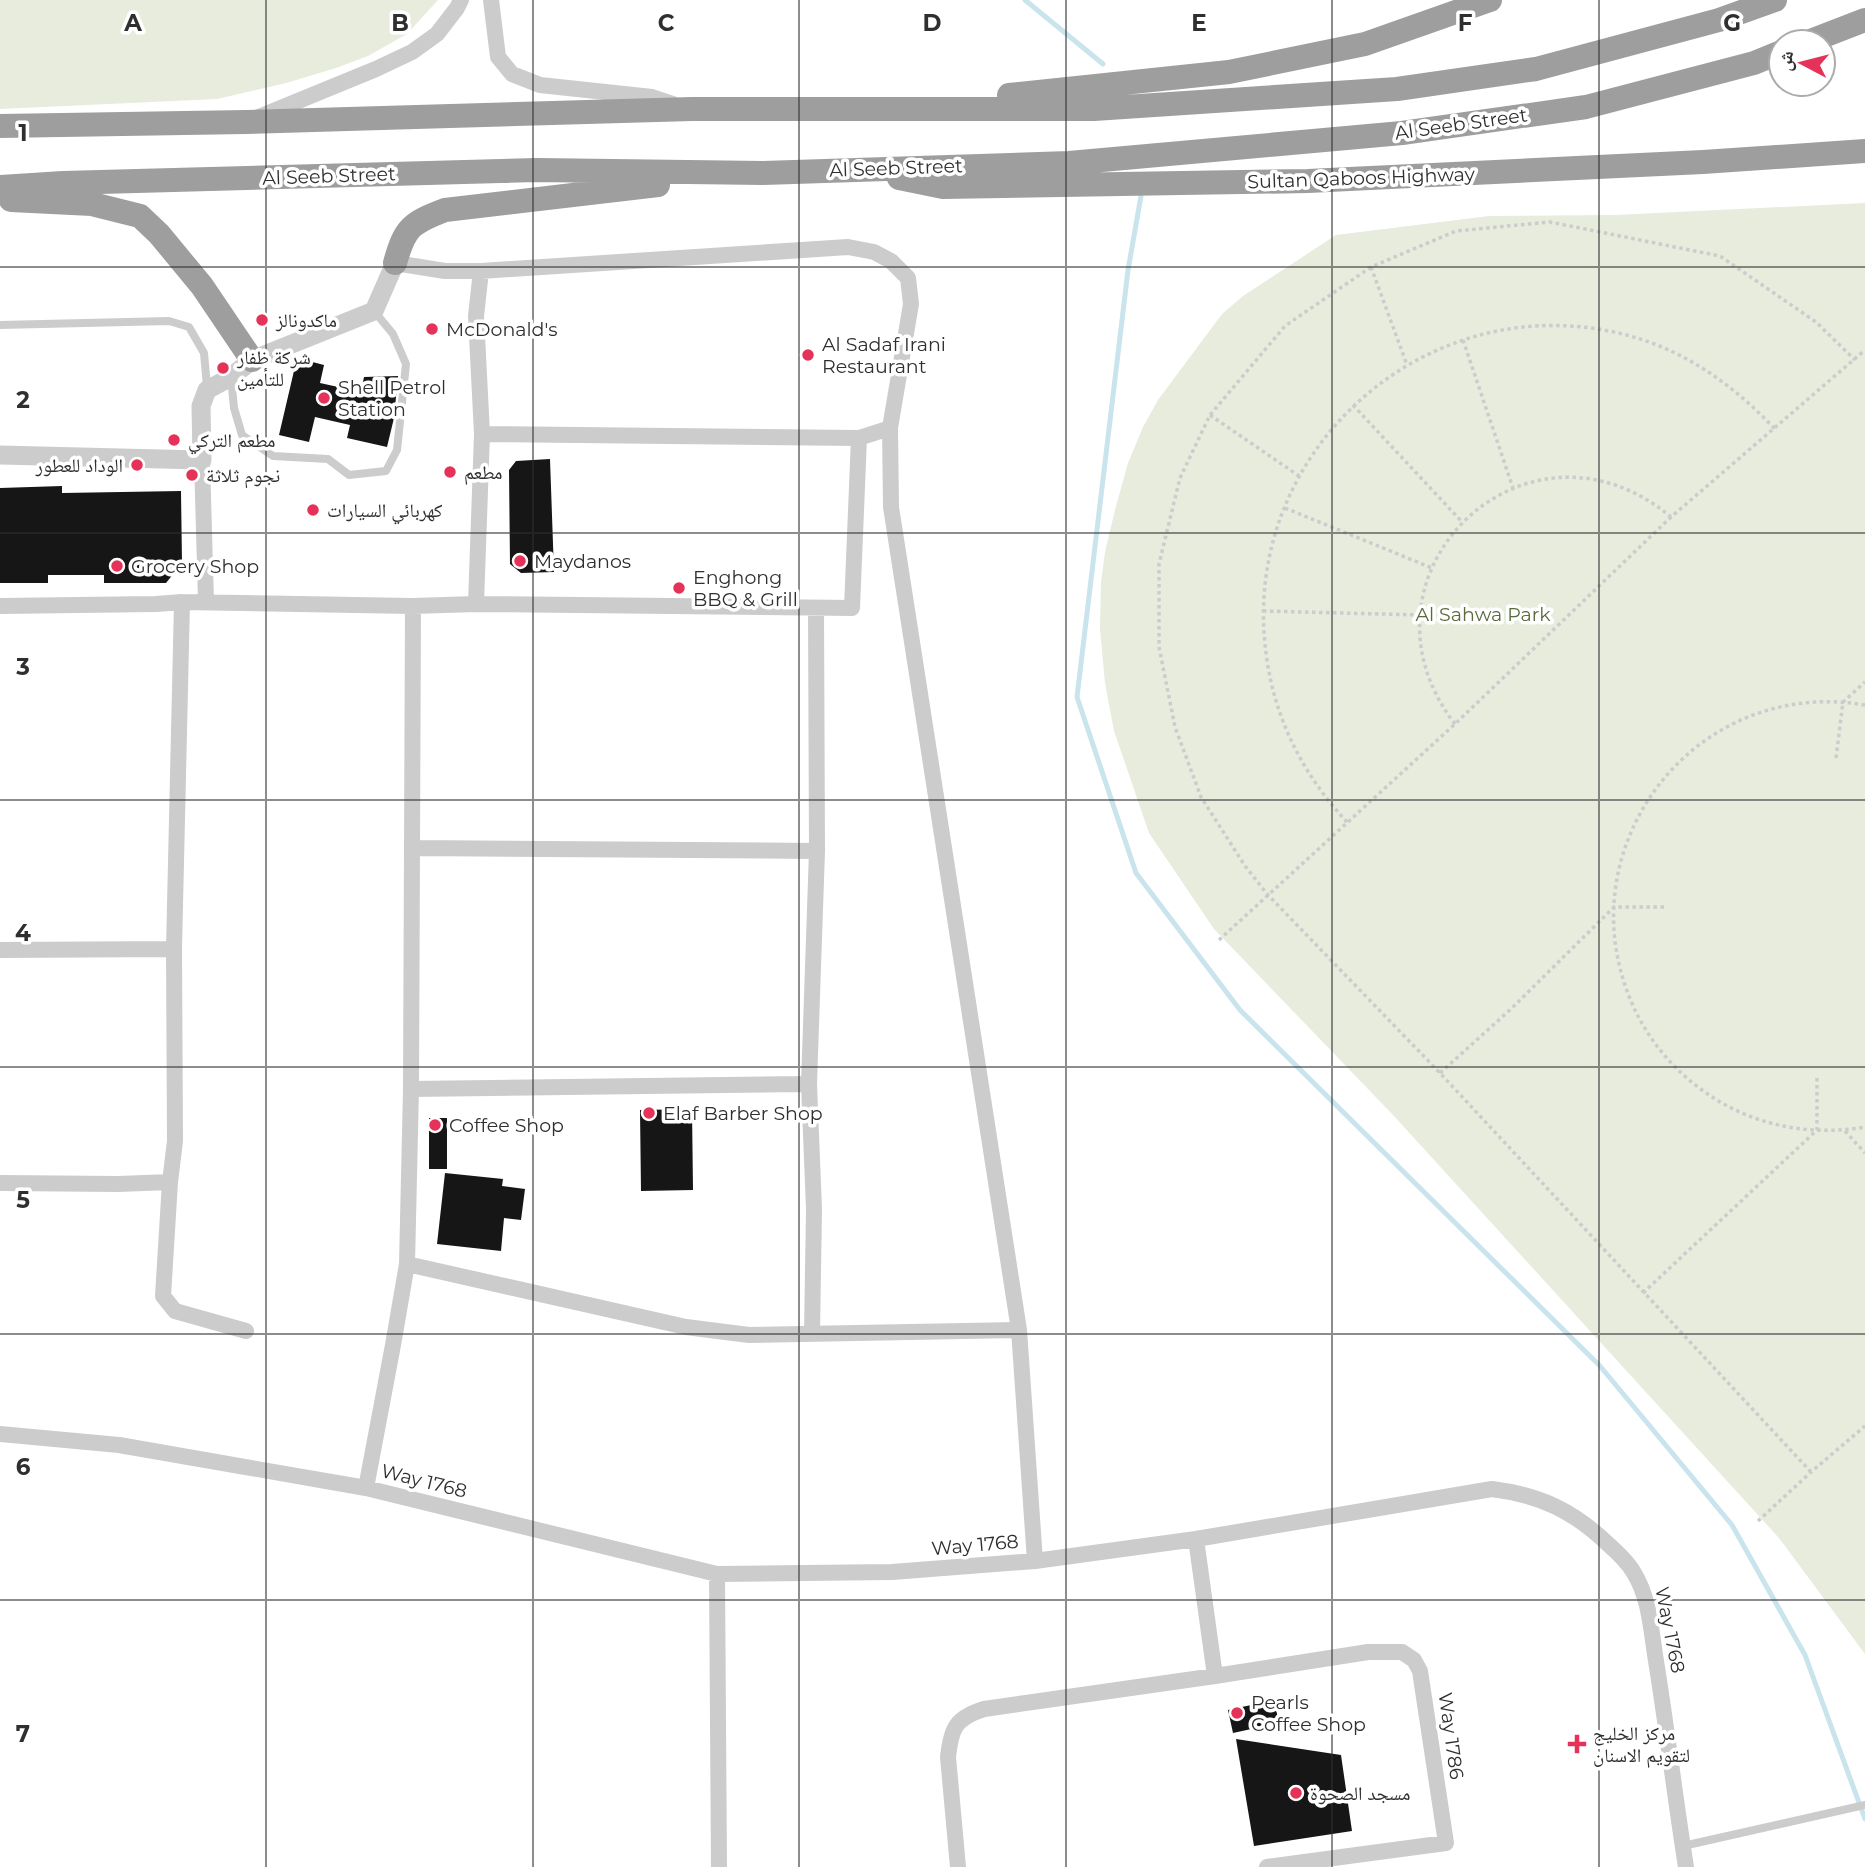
<svg xmlns="http://www.w3.org/2000/svg" width="1865" height="1867" font-family="Montserrat,'Noto Naskh Arabic',sans-serif">
	<style>
		.green { fill: #e7ecdd }
		.lines { fill: none; stroke-linecap: round; stroke-linejoin: round }
		.stream { stroke: #c9e4ec; stroke-width: 5 }
		.building { fill: #161616 }
		.path { stroke: #ccc; stroke-width: 3.5; stroke-dasharray: 3.5 3.5; stroke-linecap: butt }
		.service { stroke: #ccc; stroke-width: 8 }
		.minor { stroke: #ccc; stroke-width: 16 }
		.tertiary { stroke: #ccc; stroke-width: 19 }
		.trunk { stroke: #9e9e9e; stroke-width: 24 }
		.grid { fill: none; stroke: #2f2f2f; stroke-width: 2; stroke-opacity: 0.55 }
		.poi-dot { fill: #e53259; stroke: #fff; stroke-width: 2.5 }
		.labels { text-anchor: middle; dominant-baseline: central; stroke-width: 7; stroke-linejoin: round; paint-order: stroke }
		.street-label { font-size: 19px; fill: #2f2f2f; stroke: #fff }
		.poi-label { font-size: 19px; fill: #2f2f2f; stroke: #fff; text-anchor: start }
		.park-label { font-size: 19px; fill: #596b3c; stroke: #fff }
		.grid-label { font-size: 23px; text-anchor: middle; font-weight: bold; fill: #2f2f2f; stroke: #fff; stroke-width: 7; stroke-linejoin: round; paint-order: stroke }
	</style>
	<rect width="100%" height="100%" fill="#fff"/>
	<path class="green" d="M0 0H438L407 34 368 56 336 68 286 83 217 99 0 109Z
		M1865 203V1654L1779 1538 1393 1115 1214 929 1149 833 1114 731 1105 683 1100 629 1101 582 1105 552 1115 510 1128 463 1143 427 1158 400 1222 314 1243 296 1336 235 1489 216 1615 215Z"/>
	<g class="lines">
		<path class="stream" d="M1025 0 1103 64
			M1141 196 1128 270 1077 697 1136 873 1240 1010 1600 1366 1732 1525 1805 1655 1865 1819"/>
	</g>
	<path class="building" d="M297 358 324 365 320 383 361 392 364 377 398 376 394 418 387 447 347 438 350 425 315 417 309 442 279 435Z
		M550 459 554 572 521 573 510 564 509 470 516 461Z
		M62 486V493L181 491 182 563 166 583H104V575H48V583H0V488Z
		M692 1109 693 1190 641 1191 640 1110Z
		M429 1118H447V1169H429Z
		M445 1173 503 1179 502 1186 525 1189 521 1220 504 1218 501 1251 437 1244Z
		M1274 1700 1279 1723 1233 1733 1228 1710Z
		M1236 1739 1341 1755 1352 1831 1254 1846Z"/>
	<g class="lines">
		<path class="path" d="M1371 267 1407 365
			M1463 340 1513 488
			M1353 405 1462 522
			M1210 415 1299 476
			M1285 508 1432 568
			M1263 611 1420 615
			M1865 705C1696 676 1565 845 1631 1001 1648 1042 1679 1077 1717 1100 1761 1127 1814 1136 1865 1127
			M1455 724C1341 576 1526 396 1671 517
			M1836 758 1843 702 1865 682
			M1347 822C1303 775 1274 718 1266 653 1239 449 1431 281 1630 336 1688 352 1734 386 1775 429
			M1219 940 1455 724 1671 517 1865 350
			M1440 1073 1511 1009 1614 907H1665
			M1845 1131 1865 1153
			M1643 1293 1817 1130V1077
			M1811 1472 1440 1073 1268 895 1245 866 1201 797 1175 727 1159 647V564L1180 478 1210 415 1285 326 1371 267 1456 231 1550 222 1720 256 1816 322 1855 360
			M1758 1521 1811 1472 1865 1426"/>
		<path class="service" d="M0 325 169 321 189 327 204 353 207 387
			M231 377 234 408 242 435 273 456 328 459 349 475 386 471 397 450 406 364 393 334 374 311
			M1683 1846 1865 1805"/>
		<path class="minor" d="M491 0 498 57 512 74 540 85 652 97 673 104
			M259 117 376 69 412 52 437 34 457 8 461 0
			M395 263 445 271H481
			M482 434 859 438 890 428
			M202 460 206 602
			M476 604 482 434 476 316 481 271 848 247 874 252 891 261 908 278 911 304 890 428 891 507 1019 1330 1035 1561
			M0 606 156 604 182 602 413 606 476 604 852 608 859 438
			M412 848 817 851
			M0 950 174 949
			M411 1089 809 1084
			M170 1182 163 1296 175 1311 246 1331
			M0 1183 118 1184 170 1182 175 1141 174 949 182 602
			M407 1264 686 1327 749 1335 1019 1330
			M812 1334 814 1209 809 1084 817 851 816 608
			M0 1434 119 1445 366 1488 717 1574 892 1572 1035 1561 1196 1539 1492 1489C1540 1495 1574 1511 1609 1545 1618 1553 1628 1562 1634 1573 1650 1599 1651 1631 1656 1661 1667 1729 1675 1798 1686 1867
			M366 1488 393 1345 407 1264 411 1089 413 606
			M1196 1539 1215 1676
			M717 1574 719 1867
			M958 1867 948 1757C951 1729 955 1718 984 1709L1215 1676 1368 1652H1402L1414 1660 1420 1671 1446 1843 1267 1867"/>
		<path class="tertiary" d="M0 455 202 460 201 406 207 390 231 377 252 360 374 311 395 263"/>
		<path class="trunk" d="M1808 42 1865 20
			M1009 95 1229 72 1365 44 1490 0
			M0 126 246 122 692 109H1094L1397 89 1536 69 1719 20 1775 0
			M899 178 943 187 1308 181 1703 162 1865 151
			M0 187 63 183 537 170 763 173 1069 163 1402 133 1586 107 1754 63 1781 52
			M11 200 92 204 140 216 159 234 202 286 252 360
			M395 263C405 227 411 223 445 210L658 185"/>
	</g>
	<path class="grid" d="M266 0V1867M533 0V1867M799 0V1867M1066 0V1867M1332 0V1867M1599 0V1867M0 267H1865M0 533H1865M0 800H1865M0 1067H1865M0 1334H1865M0 1600H1865"/>
	<g class="poi-dot">
		<circle cx="262" cy="320" r="7"/>
		<circle cx="432" cy="329" r="7"/>
		<circle cx="808" cy="355" r="7"/>
		<circle cx="223" cy="368" r="7"/>
		<circle cx="324" cy="398" r="7"/>
		<circle cx="174" cy="440" r="7"/>
		<circle cx="137" cy="465" r="7"/>
		<circle cx="450" cy="472" r="7"/>
		<circle cx="192" cy="475" r="7"/>
		<circle cx="313" cy="510" r="7"/>
		<circle cx="520" cy="561" r="7"/>
		<circle cx="117" cy="566" r="7"/>
		<circle cx="679" cy="588" r="7"/>
		<circle cx="649" cy="1113" r="7"/>
		<circle cx="435" cy="1125" r="7"/>
		<circle cx="1237" cy="1713" r="7"/>
		<path d="M1573.5 1733.5h7v7h7v7h-7v7h-7v-7h-7v-7h7z"/>
		<circle cx="1296" cy="1793" r="7"/>
	</g>
	<g class="labels">
		<g class="street-label">
			<text transform="translate(1461 124) rotate(-8)">Al Seeb Street</text>
			<text transform="translate(896 168) rotate(-2)">Al Seeb Street</text>
			<text transform="translate(329 176) rotate(-2)">Al Seeb Street</text>
			<text transform="translate(1361 178) rotate(-2)">Sultan Qaboos Highway</text>
			<text transform="translate(424 1481) rotate(14)">Way 1768</text>
			<text transform="translate(975 1545) rotate(-5)">Way 1768</text>
			<text transform="translate(1670 1630) rotate(79)">Way 1768</text>
			<text transform="translate(1451 1736) rotate(82)">Way 1786</text>
		</g>
		<g class="poi-label">
			<text x="276" y="320">ماكدونالز</text>
			<text x="446" y="329">McDonald's</text>
			<text x="822" y="344">Al Sadaf Irani<tspan x="822" dy="22">Restaurant</tspan></text>
			<text x="237" y="357">شركة ظفار<tspan x="237" dy="22">للتأمين</tspan></text>
			<text x="338" y="387">Shell Petrol<tspan x="338" dy="22">Station</tspan></text>
			<text x="188" y="440">مطعم التركي</text>
			<text x="123" y="465" text-anchor="end">الوداد للعطور</text>
			<text x="464" y="472">مطعم</text>
			<text x="206" y="475">نجوم ثلاثة</text>
			<text x="327" y="510">كهربائي السيارات</text>
			<text x="534" y="561">Maydanos</text>
			<text x="131" y="566">Grocery Shop</text>
			<text x="693" y="577">Enghong<tspan x="693" dy="22">BBQ &amp; Grill</tspan></text>
			<text x="663" y="1113">Elaf Barber Shop</text>
			<text x="449" y="1125">Coffee Shop</text>
			<text x="1251" y="1702">Pearls<tspan x="1251" dy="22">Coffee Shop</tspan></text>
			<text x="1593" y="1733">مركز الخليج<tspan x="1593" dy="22">لتقويم الاسنان</tspan></text>
			<text x="1310" y="1793">مسجد الصحوة</text>
		</g>
		<g class="park-label">
			<text x="1483" y="614">Al Sahwa Park</text>
		</g>
	</g>
	<g class="grid-label">
		<text x="133" y="31">A</text>
		<text x="400" y="31">B</text>
		<text x="666" y="31">C</text>
		<text x="932" y="31">D</text>
		<text x="1199" y="31">E</text>
		<text x="1465" y="31">F</text>
		<text x="1732" y="31">G</text>
		<text x="23" y="141">1</text>
		<text x="23" y="408">2</text>
		<text x="23" y="675">3</text>
		<text x="23" y="941">4</text>
		<text x="23" y="1208">5</text>
		<text x="23" y="1475">6</text>
		<text x="23" y="1742">7</text>
	</g>
	<g transform="translate(1802 63) rotate(277)"><circle r="33" fill="#ffffff" stroke="#acacac" stroke-width="2"/>
	<path d="M0-5L12 26L0 18L-12 26Z" fill="#e53259"/>
	<text y="-10" font-size="19" font-weight="bold" text-anchor="middle" fill="#2f2f2f">ش</text>
	</g>
</svg>
